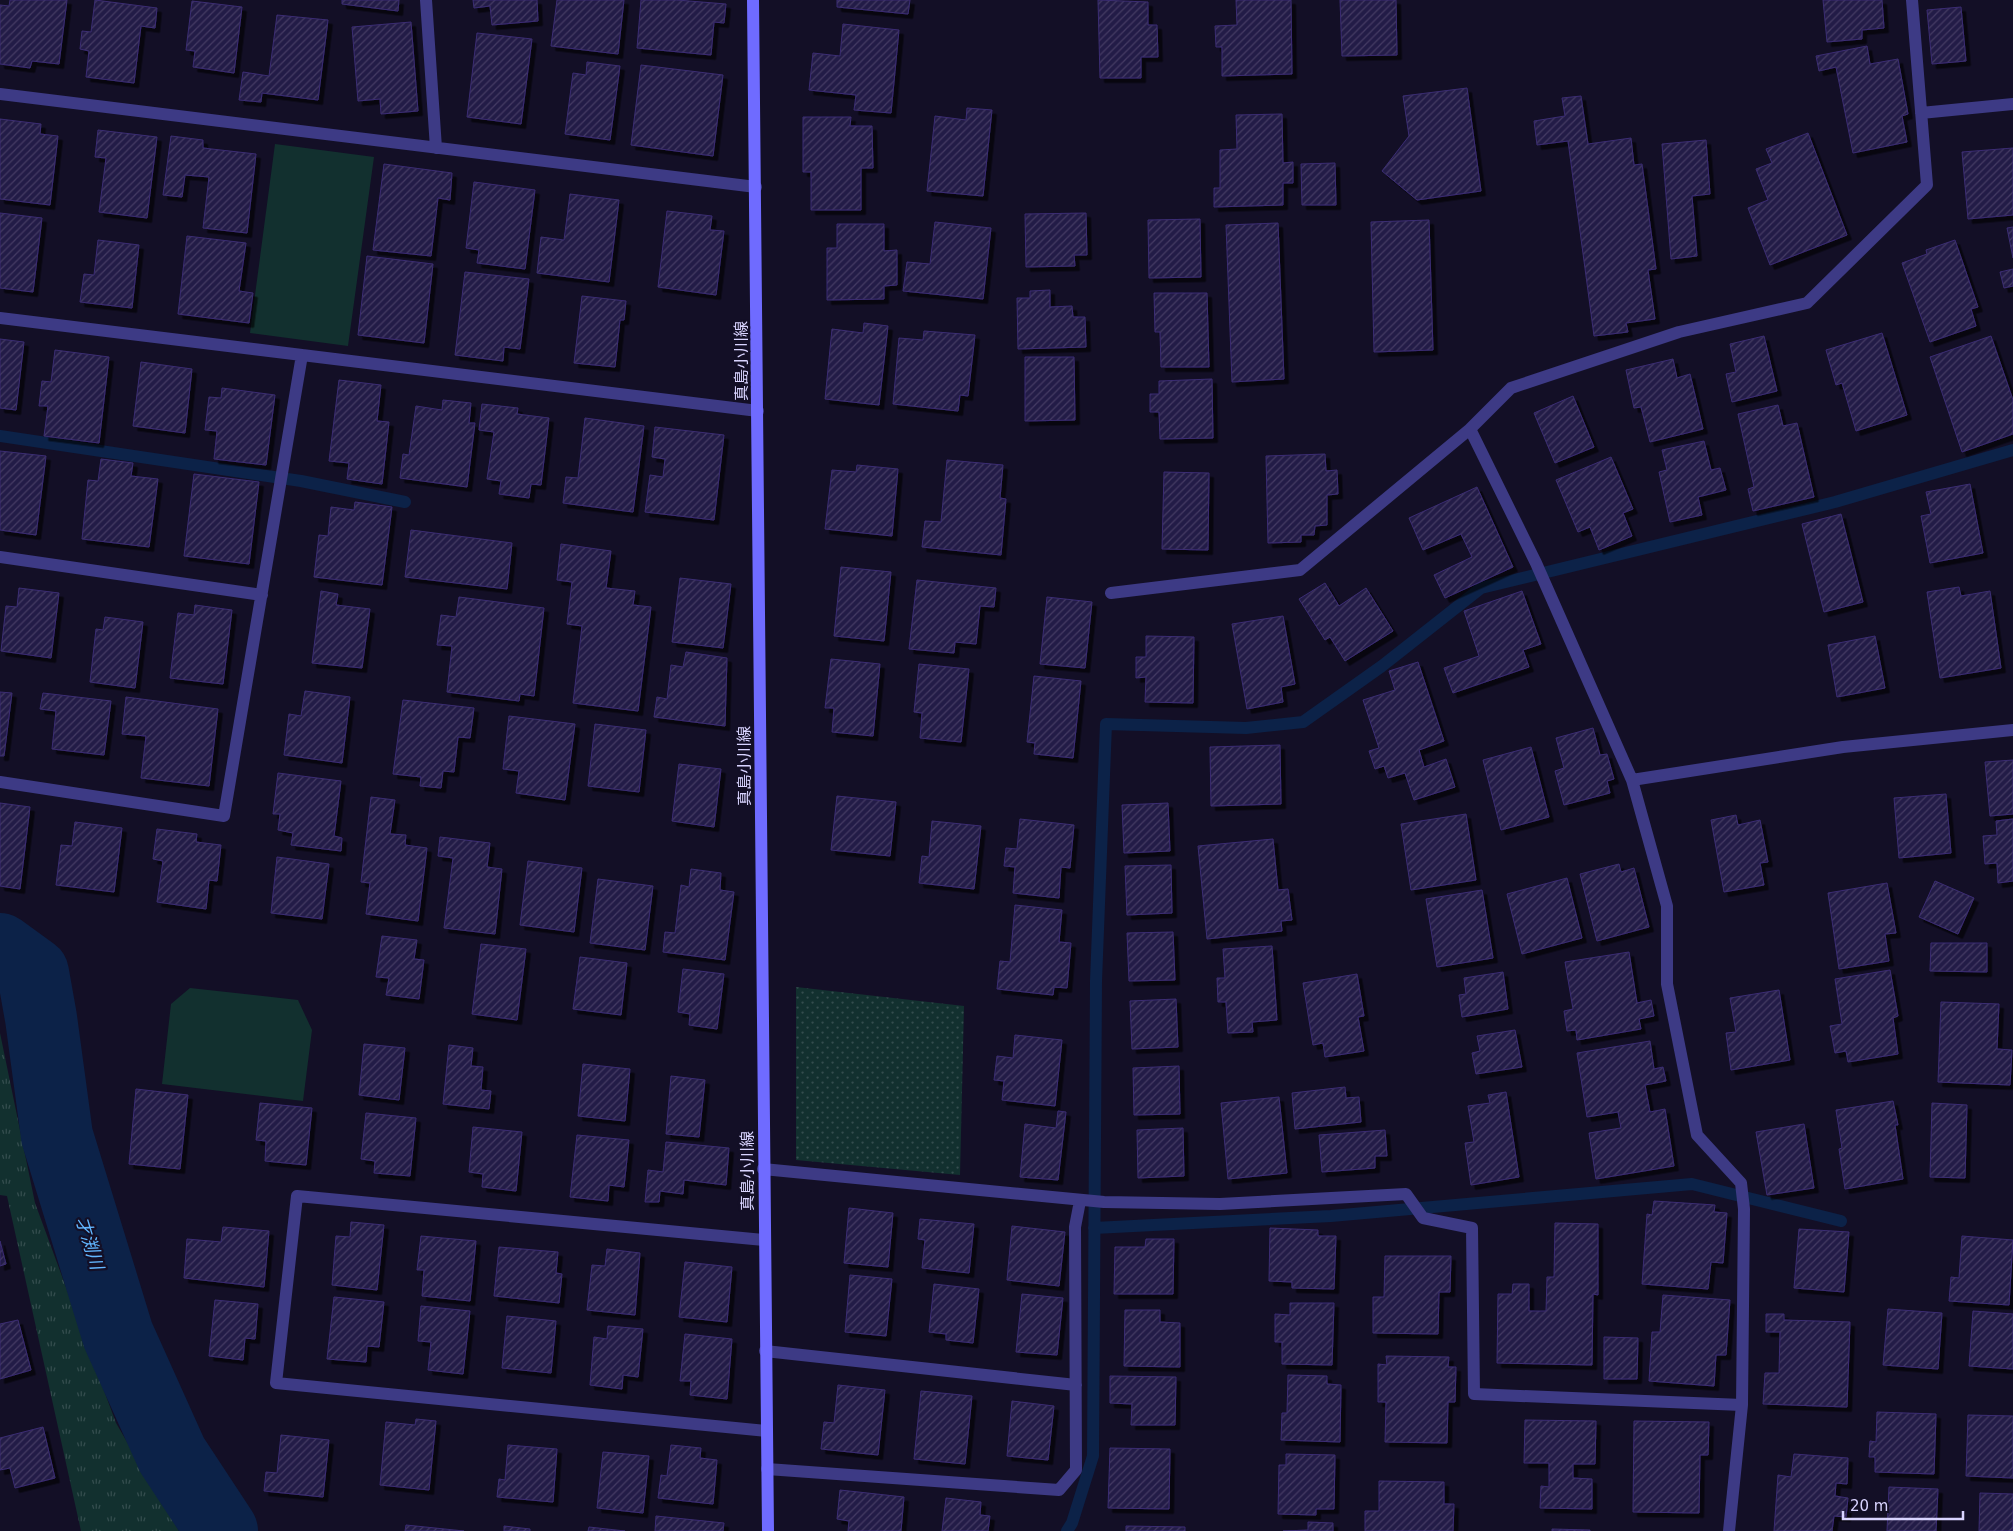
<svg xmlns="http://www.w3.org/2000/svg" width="2013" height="1531" font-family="'DejaVu Sans','Noto Sans JP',sans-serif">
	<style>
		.grass { fill: url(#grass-tufts) }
		.park { fill: #12302f }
		.garden { fill: url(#garden-dots) }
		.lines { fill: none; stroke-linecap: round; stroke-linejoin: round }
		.stream { stroke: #0c2248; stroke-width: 12 }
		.river { stroke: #0c2248; stroke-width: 72 }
		.building { fill: url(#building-hatch); stroke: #3b2d73; filter: url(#shadow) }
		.street { stroke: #3d3a85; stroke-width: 12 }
		.secondary { stroke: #6f6bff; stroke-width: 12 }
		.labels { text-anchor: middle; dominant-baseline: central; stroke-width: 4.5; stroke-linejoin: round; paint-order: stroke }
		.street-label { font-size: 16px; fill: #d9d4ff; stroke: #130f26 }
		.water-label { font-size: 18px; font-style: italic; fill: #62b6ff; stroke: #130f26 }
	</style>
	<defs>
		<pattern id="grass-tufts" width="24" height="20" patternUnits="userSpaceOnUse" patternTransform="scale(1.25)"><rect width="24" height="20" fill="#12302f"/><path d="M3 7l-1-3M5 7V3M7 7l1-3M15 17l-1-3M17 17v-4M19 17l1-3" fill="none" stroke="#344d4e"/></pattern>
		<pattern id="garden-dots" width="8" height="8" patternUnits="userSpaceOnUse" patternTransform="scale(1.25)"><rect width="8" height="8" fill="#12302f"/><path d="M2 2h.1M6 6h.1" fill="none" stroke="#344d4e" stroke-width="1.8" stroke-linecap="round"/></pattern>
		<pattern id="building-hatch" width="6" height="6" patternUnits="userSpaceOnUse" patternTransform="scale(1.25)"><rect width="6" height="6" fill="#241b47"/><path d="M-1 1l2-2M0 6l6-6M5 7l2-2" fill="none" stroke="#433b63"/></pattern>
		<filter id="shadow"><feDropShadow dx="4.5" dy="4.5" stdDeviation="0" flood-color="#0009"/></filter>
	</defs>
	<rect width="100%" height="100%" fill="#130f26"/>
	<path class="grass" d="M0 1033 35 1203 116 1423 179 1531H81L7 1196 0 1195Z"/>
	<path class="park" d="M275 144 374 157 348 346 250 333Z
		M190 988 298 1000 312 1030 303 1101 162 1084 171 1004Z"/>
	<path class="garden" d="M796 987 964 1006 960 1175 796 1160Z"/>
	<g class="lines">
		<path class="stream" d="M0 436 301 481 405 502
			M1094 1228 1331 1216 1692 1184 1841 1221
			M1067 1531 1072 1523 1093 1456 1096 981 1106 724 1246 728 1303 722 1382 666 1481 588 1835 502 2013 450"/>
		<path class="river" d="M0 949 33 973 41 1018 57 1136 118 1335 172 1455 222 1531"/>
	</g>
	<path class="building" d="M10 0H67L59 64 32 61 30 68 0 64V5L9 6Z
		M95 0 157 8 155 28 141 26 134 83 86 77 89 51 80 49 82 31 91 32Z
		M342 0H399L398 11 342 4Z
		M473 0H537L538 21 492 25 490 6 474 8Z
		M557 0H624L618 54 551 46Z
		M641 0H677L726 4 724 23 714 22 711 55 637 48Z
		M837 0H910L908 14 837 7Z
		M1098 0 1148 2V25H1157L1158 57H1141V78H1100Z
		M1236 0H1291L1292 74 1222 76V47H1216L1215 26 1237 25Z
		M1340 0H1396L1397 55 1342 56Z
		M1823 0H1882L1884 28 1862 30V39L1827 42Z
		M192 1 242 7 234 73 193 67 195 51 186 50Z
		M1961 7 1966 61 1932 64 1927 10Z
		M277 15 328 20 318 100 262 93 261 102 239 100 243 72 269 76Z
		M411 22 418 111 381 114 380 99 358 101 352 27Z
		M843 24 899 30 891 113 854 110 856 95 809 90 813 53 840 56Z
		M477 33 532 39 521 124 467 117Z
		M1867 46 1870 64 1898 59 1908 114 1902 116 1907 142 1853 153 1836 67 1819 71 1816 56Z
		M587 62 620 66 610 140 565 134 573 73 586 75Z
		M641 65 723 75 713 156 631 145Z
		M1467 88 1481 191 1417 200 1382 171 1409 136 1403 96Z
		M1581 96 1588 144 1631 138 1634 165 1642 164 1656 269 1648 270 1655 319 1626 323 1628 332 1594 336 1568 141 1537 145 1534 121 1565 116 1562 98Z
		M967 108 992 110 983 196 927 191 935 116 966 120Z
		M1282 114 1283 163 1293 162V183H1283V205L1214 207V188H1220V150L1237 149 1236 115Z
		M803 117H851L850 126H872L873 168H861V210H811V172H803Z
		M0 119 41 124 40 134 58 136 50 205 0 199Z
		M98 130 157 137 147 218 99 212 106 158 95 157Z
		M1808 133 1847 235 1770 265 1748 208 1768 200 1756 169 1772 163 1766 149Z
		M171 136 203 140V148L256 154 247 233 203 228 209 177 185 175 182 197 163 195Z
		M1706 140 1710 194 1692 196 1697 256 1671 259 1662 144Z
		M2013 148V215L1968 219 1962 152Z
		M1335 163 1336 205H1302L1301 164Z
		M384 164 452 173 450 200 438 198 431 256 373 250Z
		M474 182 535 190 525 269 477 263 479 250 466 248Z
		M570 194 619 200 609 282 537 273 541 237 564 240Z
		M667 211 712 216 710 230 724 231 716 295 658 287Z
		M0 213 42 218 33 292 0 288Z
		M1086 213 1087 255H1074L1075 266 1026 267 1025 214Z
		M1200 219 1201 277 1149 278 1148 220Z
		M1429 220 1433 350 1374 352 1371 222Z
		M935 222 991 228 983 299 903 291 907 262 930 264Z
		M1278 223 1284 379 1232 382 1226 225Z
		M837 224H884V251L897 250V285L884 286V299L827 300V248H837Z
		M2013 227V258L2007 228Z
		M187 236 246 243 239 291 253 293 249 323 178 314Z
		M98 240 139 245 132 308 80 302 84 274 94 275Z
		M1955 240 1978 307 1971 309 1976 326 1930 342 1902 263 1927 254 1926 250Z
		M367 256 433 264 424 343 358 335Z
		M2013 269V286L2004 288 2000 272Z
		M465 272 529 279 520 349 504 347 503 361 455 355Z
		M1050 290V307L1072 306 1073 317H1085L1086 347 1018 349 1017 298H1030V291Z
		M1154 293H1207L1209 367H1161L1160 332H1155Z
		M582 296 626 301 624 320H620L615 367 574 363Z
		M864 323 888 326 879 405 825 399 832 329 863 333Z
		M924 331 975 335 968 396 960 395 958 411 893 404 899 338 923 340Z
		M1882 333 1907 415 1856 431 1842 383 1836 385 1826 350Z
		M1764 336 1777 391 1732 402 1726 374 1736 372 1730 344Z
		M1991 336 2013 400V434L1962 452 1930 357Z
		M0 339 24 342 16 410 0 408Z
		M55 350 109 357 99 443 44 436 48 406H39L42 381 51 382Z
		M1025 357H1074L1075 420 1025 421Z
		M1673 359 1677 378 1690 374 1703 429 1650 442 1641 407 1634 408 1626 370Z
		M141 362 192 369 185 433 133 426Z
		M1212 379 1213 438 1160 439 1159 412H1150V394H1159V381Z
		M339 380 381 385 377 421 389 422 382 484 347 479 349 463 329 461Z
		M222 388 275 395 266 465 214 459 217 431 205 430 209 397 221 398Z
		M1573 396 1594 447 1555 463 1534 413Z
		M443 400 471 403 469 423H475L467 487 400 478 403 454 409 455 416 406 442 410Z
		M482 404 518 408 517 414 549 418 541 485 531 484 529 498 499 494 501 481 487 479 494 432 479 430Z
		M1778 405 1783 426 1797 423 1814 497 1753 511 1748 489 1754 487 1738 414Z
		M585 418 644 426 633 512 563 503 566 477 578 478Z
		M655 427 724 435 714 520 645 512 650 475 663 477 665 459 652 457Z
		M1704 441 1711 470 1720 468 1726 490 1698 497 1702 515 1670 522 1659 472 1667 470 1662 450Z
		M0 451 46 456 36 535 0 530Z
		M1325 454 1326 471 1337 470 1338 494 1327 495V525L1315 526 1314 535H1301V542L1268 543 1266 456Z
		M1611 457 1633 509 1623 513 1632 536 1599 550 1590 527 1578 532 1556 480Z
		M101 459 133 463 131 476 158 479 149 547 82 539 88 480 98 481Z
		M947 460 1003 465 1000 498 1006 499 1001 555 922 547 925 521 941 522Z
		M857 465 898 469 892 536 825 529 832 470 856 472Z
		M1164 472 1209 473 1208 550 1162 549Z
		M194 474 259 482 249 564 184 556Z
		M1970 484 1983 553 1930 563 1921 516 1931 514 1926 492Z
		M1477 487 1513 567 1445 598 1434 575 1472 557 1461 534 1423 550 1409 518Z
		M355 502 392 507 382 585 314 577 319 535 328 536 331 507 354 510Z
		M1841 514 1863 602 1824 612 1802 524Z
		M411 530 512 543 507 589 405 577Z
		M561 544 611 551 606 588 635 591 633 605 651 607 638 711 573 703 582 626 567 624 572 582 557 580Z
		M841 567 891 572 884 641 834 636Z
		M680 578 731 584 723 648 672 642Z
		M917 580 996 588 994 607 980 606 976 644 955 642 954 653 909 649Z
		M1325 583 1339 606 1366 588 1393 631 1345 661 1330 637 1325 640 1299 599Z
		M1959 587 1961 596 1990 591 2001 668 1940 678 1927 592Z
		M19 588 59 593 51 658 1 651 6 606 17 607Z
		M321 591 338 594 336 605 370 609 362 668 312 663Z
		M1522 591 1541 644 1523 650 1529 667 1453 693 1444 668 1479 656 1464 611Z
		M459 597 544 608 534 696 520 694 519 701 447 692 452 646 437 645 441 615 456 617Z
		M1047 597 1092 602 1085 668 1040 664Z
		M195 605 232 610 223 684 170 678 178 613 194 615Z
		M1283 616 1295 684 1281 687 1283 702 1247 709 1232 624Z
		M105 617 143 622 135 688 90 682 96 629 103 630Z
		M1146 636 1194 637 1193 703 1145 702 1146 677 1136 678V657H1146Z
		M1875 636 1885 688 1837 697 1828 645Z
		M686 652 727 658 725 726 654 717 657 697 667 699 671 665 683 667Z
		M831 659 880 664 873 736 832 732 834 708H825Z
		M1418 662 1444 741 1419 750 1424 767 1446 759 1455 787 1414 800 1405 773 1388 778 1384 766 1375 769 1369 751 1379 748 1363 700 1395 690 1389 671Z
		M919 664 969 669 961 742 920 738 922 713 914 712Z
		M1034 676 1081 681 1073 758 1034 754 1035 743 1027 742Z
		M305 691 350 697 342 763 284 755 289 714 301 716Z
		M0 692 12 693 4 756H0Z
		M43 693 111 701 104 755 52 749 56 711 40 709Z
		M126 697 218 709 209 786 141 778 146 736 122 734Z
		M403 700 474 708 470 738 458 737 454 772 443 771 441 788 420 786 421 777 393 774Z
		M509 716 575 724 565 800 516 793 519 771 503 769Z
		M595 724 646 730 639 792 588 786Z
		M1593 728 1600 755 1607 754 1614 779 1607 781 1610 793 1564 805 1555 771 1564 768 1556 738Z
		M1280 745 1281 804 1211 806 1210 747Z
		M1531 747 1549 817 1501 830 1483 760Z
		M2013 760V814L1990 816 1985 762Z
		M679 764 721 769 714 827 672 821Z
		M278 773 341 781 334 836 342 838 341 851 291 845 293 833 278 830 280 814H273Z
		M1946 794 1951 853 1899 858 1894 798Z
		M837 796 896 802 890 856 831 850Z
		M371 797 395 800 390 834 406 835 405 845 427 848 418 921 366 914 370 883 361 882Z
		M0 803 30 807 20 889 0 886Z
		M1168 803 1170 851 1124 853 1122 805Z
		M1466 814 1476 880 1411 890 1401 824Z
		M1736 815 1738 825 1760 820 1768 862 1760 863 1764 885 1724 892 1711 820Z
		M1020 819 1074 825 1070 868 1061 867 1059 898 1013 893 1015 867 1004 866 1006 848 1017 849Z
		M2013 819V881L1998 883 1997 863 1985 864 1983 836 1997 835 1996 821Z
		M932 821 981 826 974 889 919 883 922 856 929 857Z
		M75 822 122 828 114 892 56 885 61 845 72 846Z
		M157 829 197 834 196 842 221 845 217 881 209 880 206 909 157 902 163 861 153 859Z
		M440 837 490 843 487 867 502 869 495 934 444 928 453 858 438 856Z
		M1273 839 1278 890 1288 889 1292 920 1281 921 1282 931 1207 939 1198 846Z
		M277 857 329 864 322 919 271 913Z
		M528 861 582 868 574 932 520 925Z
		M1619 864 1621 872 1634 868 1649 927 1597 941 1580 874Z
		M1171 865 1172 913 1127 915 1125 866Z
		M691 869 721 873 720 890 734 892 725 960 663 952 665 932 675 933 681 885 689 887Z
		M1567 878 1582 938 1522 954 1507 894Z
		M598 879 653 886 645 950 590 943Z
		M1935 881 1974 898 1958 934 1919 917Z
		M1887 883 1896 933 1885 934 1889 961 1839 969 1828 893Z
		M1482 890 1493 958 1437 967 1426 899Z
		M1015 905 1062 910 1059 942 1071 943 1067 988 1054 987 1053 995 997 989 1000 961 1010 962Z
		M1173 932 1175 980 1129 981 1127 933Z
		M382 936 417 940 414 959 424 960 419 999 386 995 389 978 376 977Z
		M1931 943H1987V972L1930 971Z
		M481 944 526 949 517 1020 472 1014Z
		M1272 946 1277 1020 1252 1022 1253 1032 1228 1033 1226 1002H1218L1217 978H1225L1223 949Z
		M1629 952 1637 1003 1651 1000 1654 1016 1639 1019 1641 1029 1577 1040 1576 1030 1567 1031 1564 1011 1573 1009 1565 962Z
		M580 957 627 963 621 1015 573 1009Z
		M683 969 724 974 717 1029 689 1025 690 1014 678 1012Z
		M1890 970 1898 1016 1893 1018 1898 1054 1848 1062 1846 1051 1835 1053 1830 1026 1842 1024 1835 979Z
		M1503 972 1508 1009 1462 1017 1459 995 1466 994 1464 978Z
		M1357 974 1364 1016 1358 1017 1364 1051 1325 1057 1323 1043 1313 1045 1303 983Z
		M1779 990 1790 1060 1731 1070 1726 1033 1736 1032 1730 998Z
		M1176 999 1178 1047 1132 1049 1130 1001Z
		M1941 1002 1999 1004 1997 1049 2012 1050 2010 1085 1938 1082Z
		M1515 1030 1522 1067 1476 1074 1472 1053 1480 1051 1477 1036Z
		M1015 1035 1062 1040 1055 1106 1002 1100 1004 1081 994 1080 997 1056 1013 1058Z
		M1650 1041 1654 1069 1663 1067 1666 1081 1645 1085 1650 1112 1665 1109 1674 1166 1596 1179 1589 1133 1621 1128 1618 1112 1587 1117 1577 1053Z
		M364 1044 405 1048 399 1100 359 1095Z
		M449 1045 473 1048 471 1066 483 1067 481 1090 491 1091 489 1109 443 1104Z
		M583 1064 630 1069 625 1121 578 1116Z
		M1179 1066 1180 1114 1134 1115 1133 1068Z
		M671 1076 705 1080 699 1137 666 1134Z
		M1345 1087 1346 1098 1359 1097 1361 1122 1295 1129 1292 1093Z
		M136 1089 188 1095 180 1169 129 1164Z
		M1506 1092 1519 1177 1471 1185 1465 1143 1474 1142 1468 1106 1490 1103 1488 1095Z
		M1279 1097 1287 1173 1228 1179 1221 1103Z
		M1893 1101 1898 1125H1895L1903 1179 1845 1189 1839 1149 1842 1148 1836 1110Z
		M260 1103 312 1108 306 1165 265 1161 266 1141 256 1140Z
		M1932 1103 1967 1105 1965 1178 1930 1177Z
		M1058 1111 1066 1112 1058 1180 1020 1177 1025 1124 1056 1128Z
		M366 1113 416 1118 410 1176 374 1173 375 1161 361 1159Z
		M1804 1124 1814 1188 1767 1195 1756 1132Z
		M473 1127 522 1132 516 1191 482 1187 483 1174 469 1172Z
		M1183 1128 1184 1176 1138 1178 1137 1130Z
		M1385 1130 1387 1156H1375V1168L1322 1172 1319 1135Z
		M577 1135 629 1140 624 1187 609 1185 608 1201 570 1197Z
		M666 1142 729 1148 726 1185 684 1180 683 1194 660 1191 659 1202H645L648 1170 663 1172Z
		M1654 1201 1715 1205 1714 1212 1727 1213 1723 1263 1711 1262 1708 1289 1642 1284 1647 1214 1652 1215Z
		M849 1208 893 1213 888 1267 844 1263Z
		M920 1219 974 1224 969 1273 922 1268 925 1240 918 1239Z
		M351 1222 384 1225 377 1290 332 1285 336 1236 350 1237Z
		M1555 1223 1598 1224V1295L1593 1294 1592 1365 1497 1363 1498 1294H1512L1513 1284H1529V1311H1546L1547 1277H1554Z
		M1012 1226 1065 1232 1059 1286 1007 1280Z
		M223 1227 269 1231 264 1287 184 1278 187 1239 221 1242Z
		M1270 1228 1318 1230V1236H1336L1334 1289 1292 1288V1282L1269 1281Z
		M1799 1229 1849 1232 1844 1292 1794 1288Z
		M421 1236 476 1241 470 1301 422 1296 424 1270H417Z
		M1962 1236 2013 1240 2009 1305 1949 1301 1951 1277 1959 1278Z
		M1146 1239H1174L1173 1294H1114L1115 1247H1145Z
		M0 1241 6 1264 0 1266Z
		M499 1247 558 1252 556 1273 562 1274 559 1303 494 1296Z
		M607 1249 640 1253 635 1315 587 1310 592 1265 605 1266Z
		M1385 1256H1451L1450 1292H1439L1438 1334 1373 1333V1297H1384Z
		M685 1262 732 1267 727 1322 679 1317Z
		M850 1275 892 1279 886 1336 845 1332Z
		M934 1284 979 1289 973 1343 946 1340V1334L929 1332Z
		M1022 1294 1063 1298 1057 1355 1016 1352Z
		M1663 1295 1730 1300 1726 1355H1716L1714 1386 1649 1381 1652 1332H1660Z
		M334 1297 384 1302 379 1347 367 1346 366 1362 327 1359Z
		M215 1300 258 1304 255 1339 245 1338 243 1360 209 1356Z
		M1290 1303H1334L1332 1365 1282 1364V1342H1275V1314L1290 1315Z
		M421 1306 470 1311 463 1374 428 1370 431 1342 418 1341Z
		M1888 1309 1942 1313 1938 1369 1883 1365Z
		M1125 1310H1160V1322L1180 1323V1367L1124 1366Z
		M1973 1311 2013 1314V1369L1969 1366Z
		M1766 1314H1784V1320L1850 1322 1847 1407 1763 1404 1765 1373H1779L1780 1332H1766Z
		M507 1316 556 1321 551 1373 502 1368Z
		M18 1320 31 1370 0 1379V1324Z
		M608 1326 643 1329 638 1377 623 1375 622 1389 590 1385 594 1337 607 1339Z
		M685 1334 732 1339 727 1399 690 1395 691 1381H680Z
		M1604 1337 1638 1338 1637 1379H1604Z
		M1386 1356 1449 1357 1448 1367H1456L1455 1402H1448L1447 1443 1385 1442 1386 1402H1378V1364L1387 1365Z
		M1288 1375 1327 1376V1384L1341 1385 1340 1442 1281 1440 1282 1413H1287Z
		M1110 1376 1176 1377 1175 1425H1131L1132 1404 1110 1403Z
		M838 1385 885 1390 878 1455 821 1449 824 1422 834 1423Z
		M921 1391 972 1396 965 1464 914 1459Z
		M1012 1401 1054 1406 1048 1460 1007 1456Z
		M1877 1412 1936 1414 1934 1474 1875 1472V1457H1869L1870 1441 1876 1442Z
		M1968 1415 2013 1416V1478L1966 1476Z
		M416 1419 436 1421 429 1490 380 1485 386 1422 415 1425Z
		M1525 1420 1596 1421 1595 1464H1573V1478L1592 1479V1509L1540 1508 1541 1486 1549 1487V1463H1524Z
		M1634 1421 1709 1422 1708 1455H1700L1699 1513 1633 1512Z
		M43 1427 55 1478 15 1488 10 1468 0 1470V1438Z
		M281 1435 329 1440 323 1497 264 1491 266 1472 277 1473Z
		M508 1445 557 1449 553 1502 497 1497 499 1479 505 1480Z
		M671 1445 701 1448 700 1458 717 1460 713 1504 658 1498 661 1475 667 1476Z
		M1110 1448 1170 1449 1169 1509 1108 1508Z
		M603 1452 649 1456 643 1513 597 1508Z
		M1286 1454 1335 1455 1334 1509H1316V1515L1278 1514 1279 1465H1286Z
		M1794 1454 1848 1458 1847 1484 1836 1483 1835 1496 1848 1498 1846 1517 1834 1516 1832 1531H1774L1778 1475 1791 1477Z
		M1379 1481 1444 1482V1504H1454L1453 1531H1365V1511H1379Z
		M1889 1487 1938 1489 1936 1531H1887Z
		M840 1490 904 1497 901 1531H848L849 1521 837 1519Z
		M1980 1493 2013 1494V1531H1979Z
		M946 1498 981 1502 980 1515 990 1516 988 1531H942Z
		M656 1516 724 1523 723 1531H655Z
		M1308 1522 1333 1523V1531H1283L1308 1530Z
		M406 1525 464 1531H405Z
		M504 1526 530 1529V1531H504Z
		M1126 1526 1185 1527V1531H1126Z
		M589 1527 625 1531H588Z
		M1552 1529 1590 1530V1531H1552Z"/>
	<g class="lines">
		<path class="street" d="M426 0 436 148
			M0 94 756 187
			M1921 113 2013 104
			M0 318 758 411
			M0 557 262 595
			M1111 593 1300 570 1470 429
			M1632 780 1843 747 2013 730
			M0 782 224 816 302 355
			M763 1169 1104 1202 1220 1204 1406 1194 1423 1218 1472 1228 1474 1394 1742 1405
			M764 1240 297 1196 276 1383 766 1431
			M765 1351 1076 1385
			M767 1469 1059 1490 1076 1470 1075 1227 1080 1201
			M1729 1531 1742 1405 1744 1209 1741 1183 1697 1135 1667 984V906L1632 780 1536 563 1470 429 1511 388 1679 332 1807 303 1927 185 1912 0"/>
		<path class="secondary" d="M753 0 768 1531"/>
	</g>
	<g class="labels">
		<g class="street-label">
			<text transform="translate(741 361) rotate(-90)">真島小川線</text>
			<text transform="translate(744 766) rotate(-90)">真島小川線</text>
			<text transform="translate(747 1171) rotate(-90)">真島小川線</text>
		</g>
		<g class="water-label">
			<text transform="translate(90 1243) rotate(73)">才渕川</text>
		</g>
	</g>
	<path d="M1843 1511v8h120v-8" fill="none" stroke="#d9d4ff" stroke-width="2.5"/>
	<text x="1850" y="1511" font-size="15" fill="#d9d4ff" stroke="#130f26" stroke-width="4" paint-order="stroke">20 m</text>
</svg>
